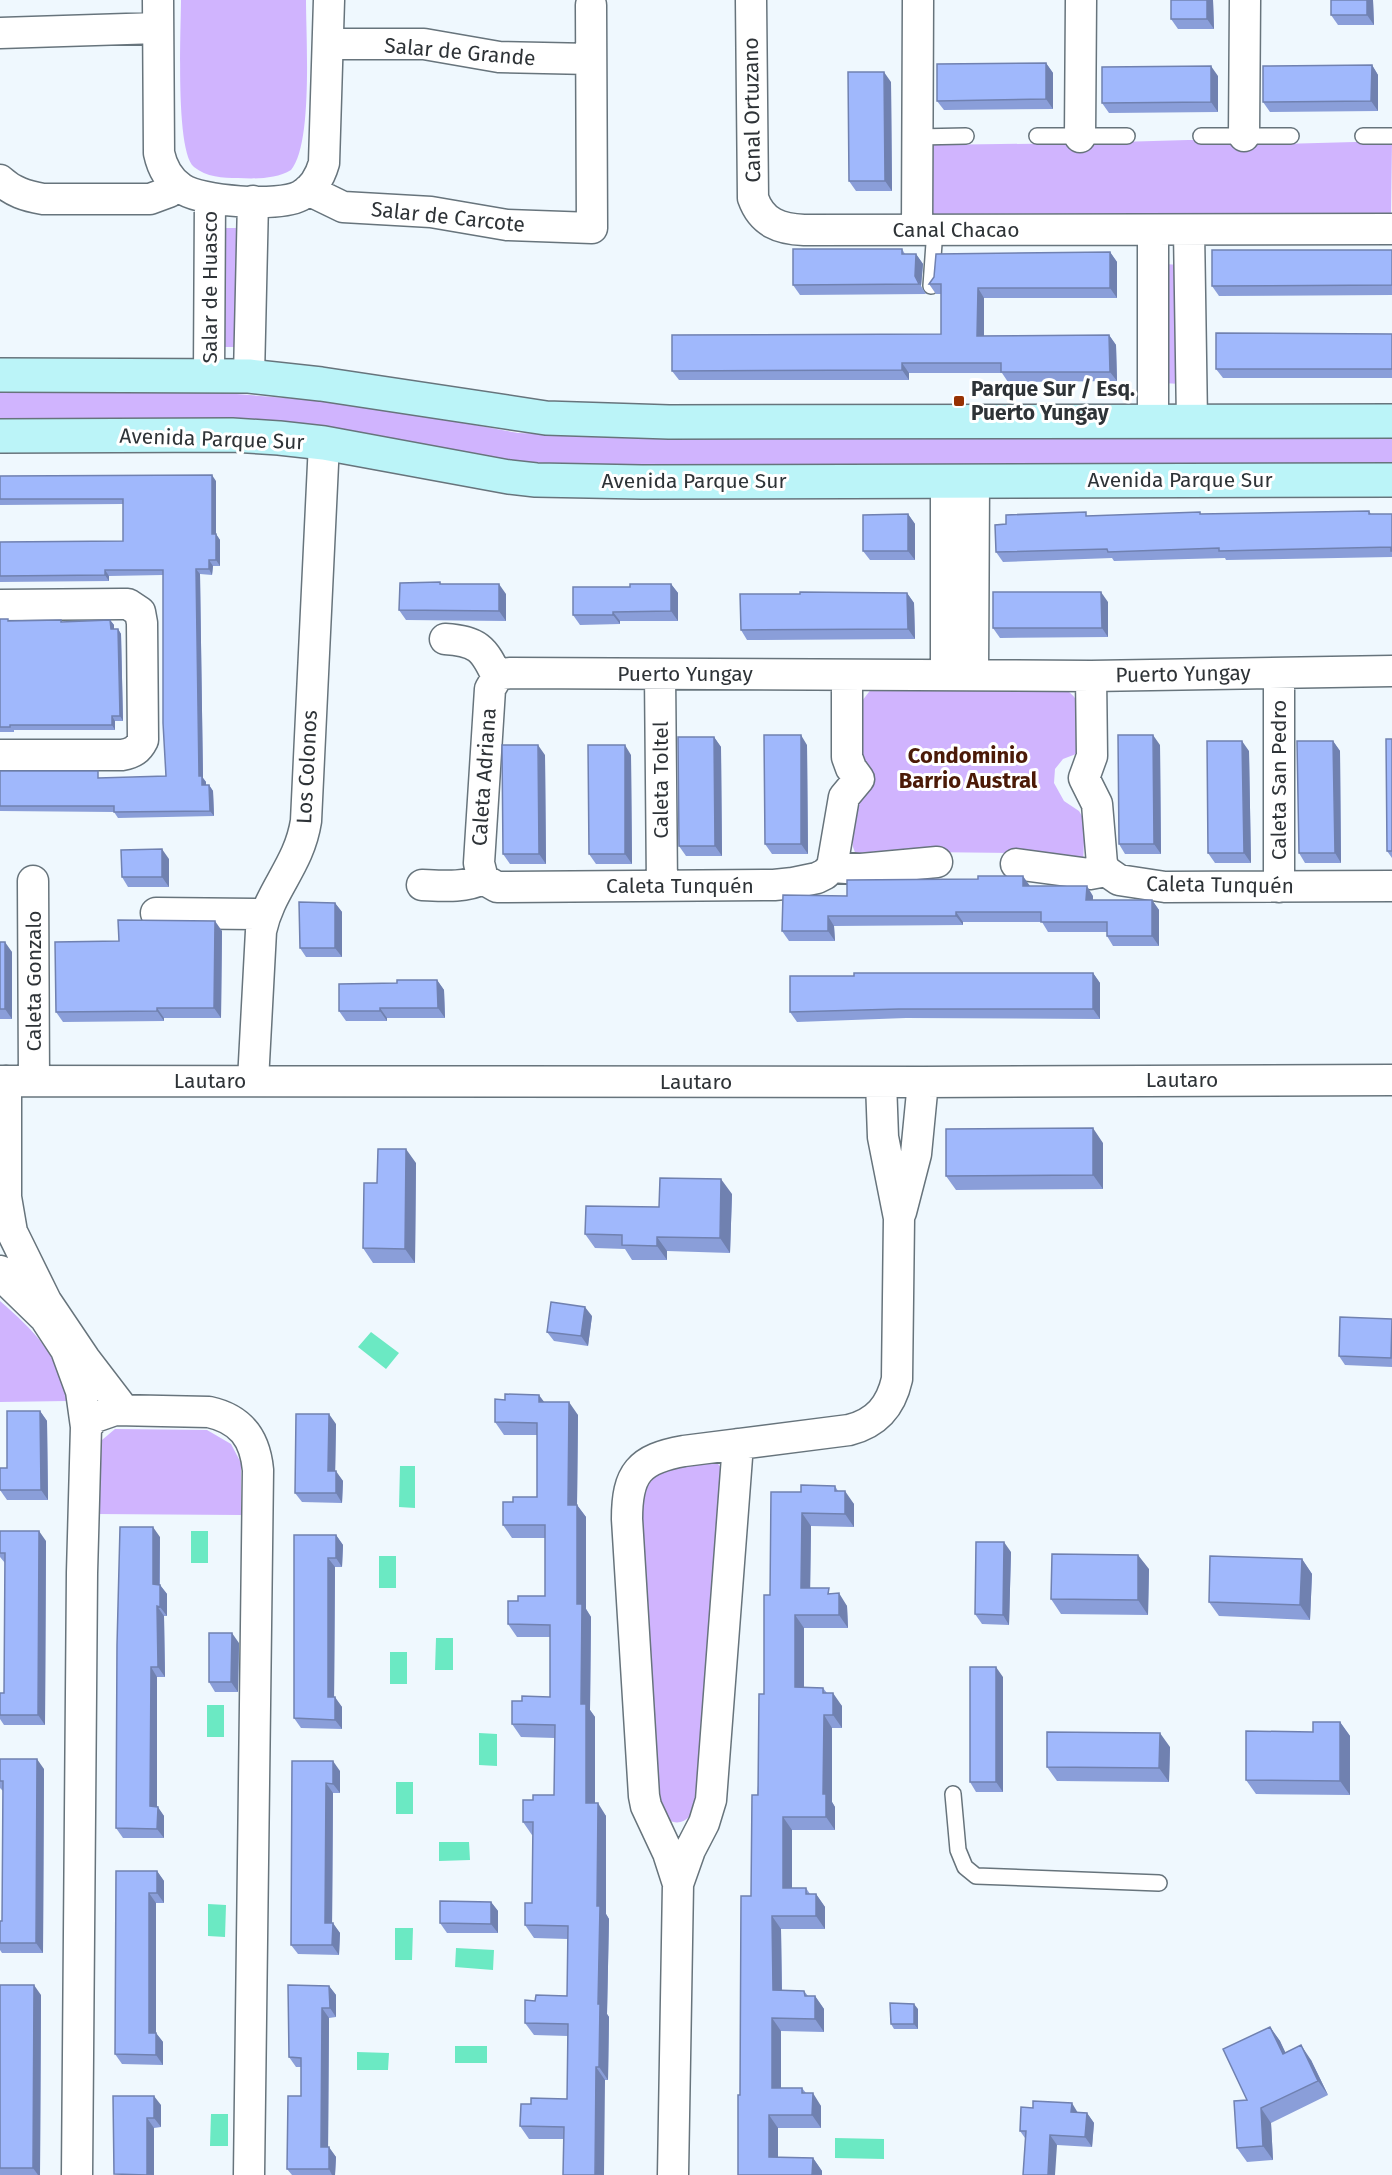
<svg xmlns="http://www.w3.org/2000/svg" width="1392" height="2175" font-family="'Fira Sans',sans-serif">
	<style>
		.green { fill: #d0b4fe }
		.water { fill: #6be9c3 }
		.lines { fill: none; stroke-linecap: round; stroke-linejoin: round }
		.lane-casing { stroke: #67747c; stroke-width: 18 }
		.street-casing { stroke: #67747c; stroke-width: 33 }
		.secondary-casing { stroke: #67747c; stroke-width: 36 }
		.lane { stroke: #fff; stroke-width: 15 }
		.street { stroke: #fff; stroke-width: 30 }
		.secondary { stroke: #bbf4f8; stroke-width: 33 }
		.wall { fill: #8a9ed9 }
		.shaded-wall { fill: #7081b0 }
		.building { fill: #a0b8fc; stroke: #7081b0; stroke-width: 1.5 }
		.poi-dot { fill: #973203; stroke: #fff; stroke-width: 2 }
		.labels { text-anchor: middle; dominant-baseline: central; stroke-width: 6; stroke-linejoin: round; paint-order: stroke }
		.street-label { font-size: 21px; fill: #2e3337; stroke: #fff }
		.poi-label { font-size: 21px; font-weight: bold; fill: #2e3337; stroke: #fff; text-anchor: start }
		.neighbourhood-label { font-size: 22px; font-weight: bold; fill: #4b1a07; stroke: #fff }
	</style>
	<rect width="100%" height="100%" fill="#eff8fe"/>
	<path class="green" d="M181 0H306C306 37 313 145 291 170 276 179 255 179 238 178 223 178 206 177 194 167 175 151 181 29 181 0Z
		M1188 140H1251L1281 144 1392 141 1391 213 928 214 929 145 1084 143Z
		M222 228H239L238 347H220Z
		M1164 264 1181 265 1180 384 1163 383Z
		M0 390 198 391 362 404 518 433 635 437 1392 434V466L695 469 497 461 0 422Z
		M872 688H1064C1068 691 1075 696 1077 702 1079 710 1078 746 1076 754L1063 759 1055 769 1054 783 1064 801 1079 811 1085 821 1083 864 1014 853 923 852 857 858 853 847 852 831 863 747 862 701Z
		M0 1301C34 1331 59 1354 67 1401L0 1402Z
		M115 1429 207 1430 231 1444 241 1463V1515L96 1514 95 1452 102 1440Z
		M709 1460 718 1464 725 1472 701 1801C689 1822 677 1831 658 1812L636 1514 652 1471Z"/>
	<path class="water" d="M371 1332 399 1353 386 1369 358 1347Z
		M400 1466H415V1508L399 1507Z
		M191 1531H208V1563H191Z
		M379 1556H396V1588H379Z
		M436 1638H453V1670H435Z
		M390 1652H407V1684H390Z
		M207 1705H224V1737H207Z
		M479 1733 497 1734V1766L479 1765Z
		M396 1782H413V1814H396Z
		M439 1842H469L470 1860 439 1861Z
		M208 1904 226 1905 225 1937 208 1936Z
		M395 1928H413L412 1960H395Z
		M456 1948 494 1950 493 1970 455 1967Z
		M455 2046H487V2063H455Z
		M357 2052 389 2053 388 2070H357Z
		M211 2114H228V2146H210Z
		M835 2138 884 2139V2159L835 2158Z"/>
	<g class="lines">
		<defs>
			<path id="lane" d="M1037 136H1127
				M1201 136H1291
				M1363 136H1392
				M917 137 966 136
				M931 286 935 229
				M953 1794 958 1850 965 1867 976 1876 1159 1883"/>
			<path id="street" d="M158 0 159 153C162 167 169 180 181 188 200 202 279 207 300 196 313 189 320 177 324 163L329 0
				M751 0 753 198C762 223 780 229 804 230L1392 229
				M0 33 158 28
				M329 44H424L499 57 591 59
				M1244 136 1245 0
				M1080 137 1081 0
				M0 180C13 192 26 196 43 199H150L169 192 176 185
				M308 190 343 207 431 212 507 225 592 228 591 5
				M917 229 918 0
				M1153 230V421
				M1189 230 1192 421
				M209 375 210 198
				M249 376 253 201
				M946 481V675
				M0 605 122 604H128L140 612 142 623 143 740C138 750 133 753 122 755H0
				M445 639C477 641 484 648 497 677
				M1279 673V887
				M660 674 662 886
				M973 675 974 481
				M1091 676 1092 756 1084 778 1097 804 1102 864 1106 871 1119 880 1165 887 1392 886
				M497 677 502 674 511 673 1091 676 1392 671
				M497 677 490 689 479 863 483 879 497 887 774 885 793 883 817 878 825 874 832 867 844 797 859 779 851 768 847 757V675
				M1016 864 1090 874 1106 871
				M832 867 861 869 937 862
				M33 881 34 1081
				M422 885C444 886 464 888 483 879
				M156 913 264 914
				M0 1081 923 1082 1392 1080
				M6 1081V1197L12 1232 46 1301 85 1359 124 1410
				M253 1081 261 931C270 889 299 866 306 821L324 443
				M901 1212 916 1154 923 1082
				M0 1271 11 1285 45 1318 66 1350 81 1391 86 1427 82 1573 77 2175
				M86 1427 95 1417 115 1410 209 1412C241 1419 255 1438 258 1470L249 2175
				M678 1884 690 1850 704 1823 711 1800 738 1444
				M673 2175 678 1884 668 1853 646 1806 644 1796 627 1519C627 1473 639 1459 684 1451L849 1430C877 1423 891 1406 897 1379L899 1218 883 1137 881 1082"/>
			<path id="secondary" d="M0 375 249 376 321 384 546 418 669 422 1392 421
				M0 436 232 435 279 438 324 443 509 477 536 480 642 482 1392 480"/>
		</defs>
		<use href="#lane" class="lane-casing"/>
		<use href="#street" class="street-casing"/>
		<use href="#secondary" class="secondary-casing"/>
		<use href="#lane" class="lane"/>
		<use href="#street" class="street"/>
		<use href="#secondary" class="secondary"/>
	</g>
	<path class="wall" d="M1171 0H1213L1214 29H1178L1171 19Z
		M1373 0 1374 25H1338L1331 15Z
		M1046 63 1053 73V109L944 110 937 101Z
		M1372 65 1378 75V111L1270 112 1263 102Z
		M1218 76V112L1109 113 1102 103Z
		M891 82 892 191H856L849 181Z
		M902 249 905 254H916L923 264 921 286 926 294 800 295 793 285Z
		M1392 250V295L1219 296 1212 286Z
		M1110 252 1117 262V298H984V336L1109 335 1116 345 1117 381 1008 382 1002 373H909V380H679L672 371 941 334V294H936L929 284 934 277Z
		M1392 334V378H1223L1216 369Z
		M0 476 216 481V534L220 540V566H213L212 575 200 574 203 778 206 782V785H209L213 791 214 816 118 818 114 812 0 811V771L102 778 166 776 163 575 109 576V581L0 582V542L123 541V504L0 505Z
		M1369 511 1371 514H1392V557L1226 560 1225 558 1114 561 1112 558 1003 562 996 552 1006 524 1088 516 1200 512 1201 514Z
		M908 514 915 524V560H870L863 551Z
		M440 582 441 584 506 594V621L406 620 399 610Z
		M671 584 678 593V621H620V624L580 625 573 615 630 587Z
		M907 593 914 603 915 639 747 640 741 630Z
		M1108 602V637L1000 638 993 628Z
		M0 619 9 621 61 620 62 622 110 620 114 625V629H118L121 634 123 721H115V730H14V732H0Z
		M714 737 721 747 722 856H686L679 846Z
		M1392 739V858L1387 851Z
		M1333 741 1340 751 1341 863H1305L1299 853Z
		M807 745 808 854H772L765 844Z
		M1160 745 1161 854H1125L1119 844Z
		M1249 751 1251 863H1215L1208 853Z
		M545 755 546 864H510L503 854Z
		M631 755 632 864H596L589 854Z
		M169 859V887H128L122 877Z
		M1030 886 1093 896V900H1152L1159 910V946H1113L1107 936V932H1048L1042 922H963V925L834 926 835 941H789L782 931 847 896Z
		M335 903 342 912V957H306L300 948Z
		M222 931 221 1018H164V1021L63 1022 56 1012 119 941Z
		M0 942 12 952V1019H0Z
		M1093 973 1100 983V1019L906 1018 797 1022 790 1012 854 976Z
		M437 980 444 990 445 1018H387V1021H346L339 1011 397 983Z
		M1103 1143V1189L956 1190 946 1176Z
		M416 1163 415 1263H373L363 1248 377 1183Z
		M732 1194 730 1253 667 1251V1260H632L625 1249 595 1248 585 1234 659 1207Z
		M592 1316 588 1346 554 1341 547 1332Z
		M1392 1319V1367L1345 1365 1339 1356Z
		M544 1402 578 1415 577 1505 586 1517V1609L591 1617 590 1710 595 1717V1803L606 1816V1914L609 1919 607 2014 609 2017 608 2080H605L563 2139H529L520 2126 531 2104 567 2099 568 2036 534 2035 525 2023 535 2001 567 1996 568 1939 534 1938 525 1925 532 1903 533 1835H532L523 1822 533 1800 554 1795 555 1738 521 1737 512 1724 522 1701 550 1697V1637H517L508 1624 518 1601 545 1596V1538H512L503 1525 513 1502 537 1497V1435H504L495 1422Z
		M40 1411 47 1421 48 1500H7L0 1490 7 1468Z
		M336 1424 335 1471 343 1481 342 1503 302 1502 295 1493Z
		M835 1486 838 1491 854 1504V1527L811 1526 810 1588 833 1594 847 1606 848 1628H804V1687L823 1688 827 1693 842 1706V1728H832V1802L835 1807V1830H792V1888H806L810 1894H816L825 1907V1929H781L782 1990 804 1991 808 1996H815L824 2009V2032L781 2031V2088H802L806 2093 821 2106V2128H778V2157L813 2158 822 2171V2175H738L740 2095 751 1896 770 1595 801 1492Z
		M0 1531 46 1541 45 1725H4L0 1719V1693H4L5 1563 0 1557Z
		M294 1535H336L343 1545 342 1567H335L334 1697 342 1707V1729L301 1728 294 1718Z
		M160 1537V1585L167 1594V1616H164L165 1677H157V1807L164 1816V1838H123L116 1828Z
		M1011 1552 1009 1625 982 1624 975 1614Z
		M1302 1559 1312 1574 1310 1620 1219 1616 1209 1602Z
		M1149 1569 1148 1615 1061 1614 1051 1599Z
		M239 1643 238 1692H215L209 1682Z
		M1003 1677V1792H976L970 1782Z
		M1340 1722 1350 1736V1795L1256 1794 1246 1780 1313 1732Z
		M1170 1747 1169 1782 1057 1781 1047 1767Z
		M0 1759 44 1769 43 1953H2L0 1950V1921H2L3 1791 0 1788Z
		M292 1761 340 1771V1793H333L332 1923 340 1933 339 1955 298 1954 291 1945Z
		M116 1871H157L164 1881V1903H156V2033L163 2042V2065L122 2064 115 2054Z
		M491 1902 498 1911V1933H447L440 1923Z
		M0 1985 41 1995 40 2175H0Z
		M329 1986 336 1995V2017L329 2018 328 2147 336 2157 335 2175H292L287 2169 301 2096V2067H296L289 2057Z
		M918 2009V2029H894L891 2024Z
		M1270 2027 1280 2041 1285 2053 1311 2060 1328 2095 1271 2123 1273 2160 1247 2162 1237 2148 1247 2100Z
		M113 2096 161 2105V2127L154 2128V2175L114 2174Z
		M1078 2113H1087L1094 2123 1092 2147 1057 2145 1025 2138 1020 2131Z"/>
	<path class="shaded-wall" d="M1207 0H1213L1214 29 1207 19Z
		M1367 0H1373L1374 25 1367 15Z
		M1046 63 1053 73V109L1046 99Z
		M1372 65 1378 75V111L1371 101Z
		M1211 66 1218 76V112L1211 102Z
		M884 72 891 82 892 191 885 181Z
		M1110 252 1117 262V298L1110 288Z
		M916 254 923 264 921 286 926 294 915 276Z
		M978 288 984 298V345L977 336Z
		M1109 335 1116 345 1117 381 1110 372Z
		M902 363 909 373V380L902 370Z
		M212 475 216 481V540L212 534Z
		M908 514 915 524V560L908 551Z
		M216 534 220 540V566L216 560Z
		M209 560 213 566 212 575 209 569Z
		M196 569 200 574 203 778 206 782V791L202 785 199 776Z
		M105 570 109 576V581L105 575Z
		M499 584 506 594V621L499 611Z
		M671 584 678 593V621L671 611Z
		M1101 592 1108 602V637L1102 628Z
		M907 593 914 603 915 639 908 629Z
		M613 612 620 621V624L613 615Z
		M110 620 114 625V634L111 629Z
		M118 629 121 634 123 721 120 716Z
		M112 716 115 721V730L112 725Z
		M801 735 807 745 808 854 801 844Z
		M1153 735 1160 745 1161 854 1154 844Z
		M714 737 721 747 722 856 715 846Z
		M1242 741 1249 751 1251 863 1244 853Z
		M1333 741 1340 751 1341 863 1335 853Z
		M538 745 545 755 546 864 539 854Z
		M625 745 631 755 632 864 625 854Z
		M209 785 213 791 214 816 210 811Z
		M162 849 169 859V887L162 877Z
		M1023 876 1030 886H1023Z
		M1087 886 1093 896V910L1086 900Z
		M1152 900 1159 910V946L1152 936Z
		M335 903 342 912V957L335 948Z
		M956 912 963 922V925L956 916Z
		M828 916 834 926 835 941 828 931Z
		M215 921 222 931 221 1018 214 1008Z
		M5 942 12 952V1019L5 1009Z
		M1093 973 1100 983V1019L1093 1009Z
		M437 980 444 990 445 1018 438 1008Z
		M157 1008 164 1018V1021L157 1011Z
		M380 1008 387 1018V1021L380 1011Z
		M1093 1128 1103 1143V1189L1093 1175Z
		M406 1149 416 1163 415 1263 405 1249Z
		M721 1179 732 1194 730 1253 720 1238Z
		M657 1237 667 1251V1260L657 1246Z
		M585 1307 592 1316 588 1346 581 1336Z
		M539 1395 548 1407 539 1402Z
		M569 1402 578 1415 577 1505 586 1517V1609L591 1617 590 1710 595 1717V1816L586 1803 577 1604 568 1505Z
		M40 1411 47 1421 48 1500 41 1490Z
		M329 1414 336 1424 335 1481 328 1471Z
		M336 1471 343 1481 342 1503 336 1493Z
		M845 1491 854 1504V1527L845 1514Z
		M802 1513 811 1526 810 1601 801 1588Z
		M153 1527 160 1537 159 1594 153 1584Z
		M39 1531 46 1541 45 1725 38 1715Z
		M336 1535 343 1545 342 1567 336 1558Z
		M1004 1542 1011 1552 1009 1625 1003 1615Z
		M1138 1555 1149 1569 1148 1615 1138 1600Z
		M328 1558 335 1567 334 1707 328 1697Z
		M1302 1559 1312 1574 1310 1620 1300 1605Z
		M160 1585 167 1594V1616L160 1607Z
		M839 1593 847 1606 848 1628 839 1615Z
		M157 1606 164 1616 165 1677 158 1667Z
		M795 1615 804 1628V1700L795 1687Z
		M232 1633 239 1643 238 1692 231 1682Z
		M151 1667 157 1677V1816L150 1806Z
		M996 1667 1003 1677V1792L996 1782Z
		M833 1693 842 1706V1728L833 1715Z
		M335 1697 342 1707V1729L335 1720Z
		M824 1715 832 1728V1802L835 1807V1830L826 1817 823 1794Z
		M1340 1722 1350 1736V1795L1340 1781Z
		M1160 1733 1170 1747 1169 1782 1159 1768Z
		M37 1759 44 1769 43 1953 36 1943Z
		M333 1761 340 1771V1793L333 1784Z
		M326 1783 333 1793 332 1933 325 1923Z
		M598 1803 606 1816V1914L609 1919 607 2014 609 2017 608 2080 599 2067 597 1906Z
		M158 1807 164 1816V1838L157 1829Z
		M783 1817 792 1830V1901L783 1888Z
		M157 1871 164 1881V1903L157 1893Z
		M149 1893 156 1903V2042L149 2033Z
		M816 1894 825 1907V1929L816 1916Z
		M491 1902 498 1911V1933L491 1924Z
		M772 1916 781 1929 782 2003 773 1990Z
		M333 1923 340 1933 339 1955 332 1945Z
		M34 1985 41 1995 40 2175H38L33 2168Z
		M329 1986 336 1995V2017L330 2008Z
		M815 1996 824 2009V2032L815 2019Z
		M914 2004 918 2009V2029L914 2024Z
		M322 2008 329 2018 328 2157 321 2147Z
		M772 2018 781 2031V2101L772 2088Z
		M1270 2027 1280 2041 1293 2068 1283 2054Z
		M156 2033 163 2042V2065L156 2055Z
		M1301 2045 1311 2060 1328 2095 1318 2081Z
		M596 2067 605 2080 604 2175H595Z
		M813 2093 821 2106V2128L812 2115Z
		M154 2096 161 2105V2127L154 2118Z
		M1072 2103 1078 2113 1071 2112Z
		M1261 2108 1271 2123 1273 2160 1263 2146Z
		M1087 2113 1094 2123 1092 2147 1085 2137Z
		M769 2115 778 2128V2170L769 2157Z
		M147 2118 154 2128V2175H147Z
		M1050 2135 1057 2145 1055 2175H1048Z
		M329 2147 336 2157 335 2175H332L329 2169Z
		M813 2158 822 2171V2175H812Z"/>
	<path class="building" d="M1171 0H1207V19H1171Z
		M1331 0H1367V15H1331Z
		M1046 63V99L937 101V64Z
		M1372 65 1371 101 1263 102V66Z
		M1211 66V102L1102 103V67Z
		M848 72H884L885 181H849Z
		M793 249H902V254H916L915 276 919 284 793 285Z
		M1212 250H1392V285L1212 286Z
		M1110 252V288H978L977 336 1109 335 1110 372H1001V363H902V370L672 371V335L941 334V284H929L934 277 936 254Z
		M1216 333 1392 334V369H1216Z
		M212 475V534H216V560H209V569H196L199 776H202V785H209L210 811 114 812V806H0V771H98V778L166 776 163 723V570H105V575L0 576V542L123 541V499H0V476Z
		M1369 511V514H1392V551H1391V547L1219 551V548L1108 552 1107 549 996 552 995 525 1006 524V515L1086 512V516L1200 512V514Z
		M908 514V551H863V515Z
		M440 582V584H499V611L399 610 400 583Z
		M630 584H671V611L613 612V615H573V587H630Z
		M800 592 907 593 908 629 741 630 740 594H800Z
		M993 592H1101L1102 628H993Z
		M0 619H8V621L61 620V622L110 620 111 629H118L120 716H112V725H10V727H0Z
		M764 735H801V844H765Z
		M1118 735H1153L1154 844H1119Z
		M678 737H714L715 846H679Z
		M1386 739H1392V851H1387Z
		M1207 741H1242L1244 853H1208Z
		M1297 741H1333L1335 853H1299Z
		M502 745H538L539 854H503Z
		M588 745H625V854H589Z
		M162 849V877H122L121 850Z
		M978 876H1023V886H1087L1086 900H1152V936H1107V922H1041V912H956V916H828V931H782L783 895 847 896V880L978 879Z
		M299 902 335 903V948H300Z
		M118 920 215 921 214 1008H157V1011L56 1012 55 942 119 941Z
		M0 942H5V1009H0Z
		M854 973H1093V1009H899L790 1012V976H854Z
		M397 980H437L438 1008H380V1011H339V984L397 983Z
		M1093 1128V1175L946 1176V1129Z
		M378 1149H406L405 1249 363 1248 364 1183H377Z
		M660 1178 721 1179 720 1238 657 1237V1246L622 1245V1235L585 1234 586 1206 659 1207Z
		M551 1302 585 1307 581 1336 547 1332Z
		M1340 1317 1392 1319 1391 1358 1339 1356Z
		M505 1394 539 1395V1402H569L568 1505H577V1604H582L581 1704H586V1803H598L597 1906H600L598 2004H600L599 2067H596L595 2175H563L564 2127 520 2126 521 2104H531V2098L567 2099 568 2024 525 2023V2000L535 2001 536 1995 567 1996 568 1926 525 1925V1903H532L533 1822H523V1800H533V1795H554L555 1725 512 1724V1701H522V1696L550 1697V1625L508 1624V1601H518V1596H545V1525H503V1502H513V1497H537V1423L495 1422V1399L505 1400Z
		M7 1411H40L41 1490H0V1468H7Z
		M296 1414H329L328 1471H336V1493H295Z
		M801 1485 835 1486V1491H845V1514L802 1513 801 1588H829L828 1594 839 1593V1615H795V1687L823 1688V1693H833V1715H824L823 1794H826V1817H783V1888H806V1894H816V1916H772L773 1990 804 1991 805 1996H815V2019L772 2018V2088H802V2093H813L812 2115H769V2157L813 2158 812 2175H738V2095H740L741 1896H751L752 1795H758L759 1694H764V1595H770L771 1492H801Z
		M120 1527H153V1584L160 1585V1607L157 1606 158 1667H151L150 1806 158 1807 157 1829 116 1828 117 1645Z
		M0 1531H39L38 1715H0V1693H4L5 1553H0Z
		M294 1535H336V1558H328V1697H335V1720L294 1718Z
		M976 1542H1004L1003 1615 975 1614Z
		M1052 1554 1138 1555V1600L1051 1599Z
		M1210 1556 1302 1559 1300 1605 1209 1602Z
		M209 1633H232L231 1682H209Z
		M970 1667H996V1782H970Z
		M1313 1722H1340V1781L1246 1780V1731L1313 1732Z
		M1047 1732 1160 1733 1159 1768 1047 1767Z
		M0 1759H37L36 1943H0V1921H2L3 1781H0Z
		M292 1761H333V1784L326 1783 325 1923H333L332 1945H291Z
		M116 1871H157V1893H149V2033H156V2055L115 2054Z
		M440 1901 491 1902V1924L440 1923Z
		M0 1985H34L33 2168H0Z
		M288 1985 329 1986 330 2008H322L321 2147H329V2169H287L288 2096H301V2058L289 2057Z
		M890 2003 914 2004V2024H891Z
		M1270 2027 1283 2054 1301 2045 1318 2081 1261 2108 1263 2146 1237 2148 1234 2101 1247 2100 1223 2049Z
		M113 2096H154V2118H147V2175L114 2174Z
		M1033 2101 1072 2103 1071 2112 1087 2113 1085 2137 1050 2135 1048 2175H1023L1026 2131H1020L1021 2107 1033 2108Z"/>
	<rect class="poi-dot" x="953" y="395" width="12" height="12" rx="3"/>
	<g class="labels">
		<g class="street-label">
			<text transform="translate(460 52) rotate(5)">Salar de Grande</text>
			<text transform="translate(752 110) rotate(-91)">Canal Ortuzano</text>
			<text transform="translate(448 217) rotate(6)">Salar de Carcote</text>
			<text x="956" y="230">Canal Chacao</text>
			<text transform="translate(210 287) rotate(-90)">Salar de Huasco</text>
			<text transform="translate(212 439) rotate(2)">Avenida Parque Sur</text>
			<text x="1180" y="480">Avenida Parque Sur</text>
			<text x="694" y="481">Avenida Parque Sur</text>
			<text x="685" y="674">Puerto Yungay</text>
			<text transform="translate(1183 674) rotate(-1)">Puerto Yungay</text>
			<text transform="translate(307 767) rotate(-87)">Los Colonos</text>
			<text transform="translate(484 777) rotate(-86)">Caleta Adriana</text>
			<text transform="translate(661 780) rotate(-90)">Caleta Toltel</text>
			<text transform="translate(1279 780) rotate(-90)">Caleta San Pedro</text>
			<text transform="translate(1220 885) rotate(1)">Caleta Tunquén</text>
			<text x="680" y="886">Caleta Tunquén</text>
			<text transform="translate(34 981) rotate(-90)">Caleta Gonzalo</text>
			<text x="1182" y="1080">Lautaro</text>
			<text x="210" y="1081">Lautaro</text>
			<text x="696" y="1082">Lautaro</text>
		</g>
		<g class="poi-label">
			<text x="971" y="389">Parque Sur / Esq.<tspan x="971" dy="24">Puerto Yungay</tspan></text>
		</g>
		<g class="neighbourhood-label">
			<text x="968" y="755">Condominio<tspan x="968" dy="25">Barrio Austral</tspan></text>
		</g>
	</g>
</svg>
